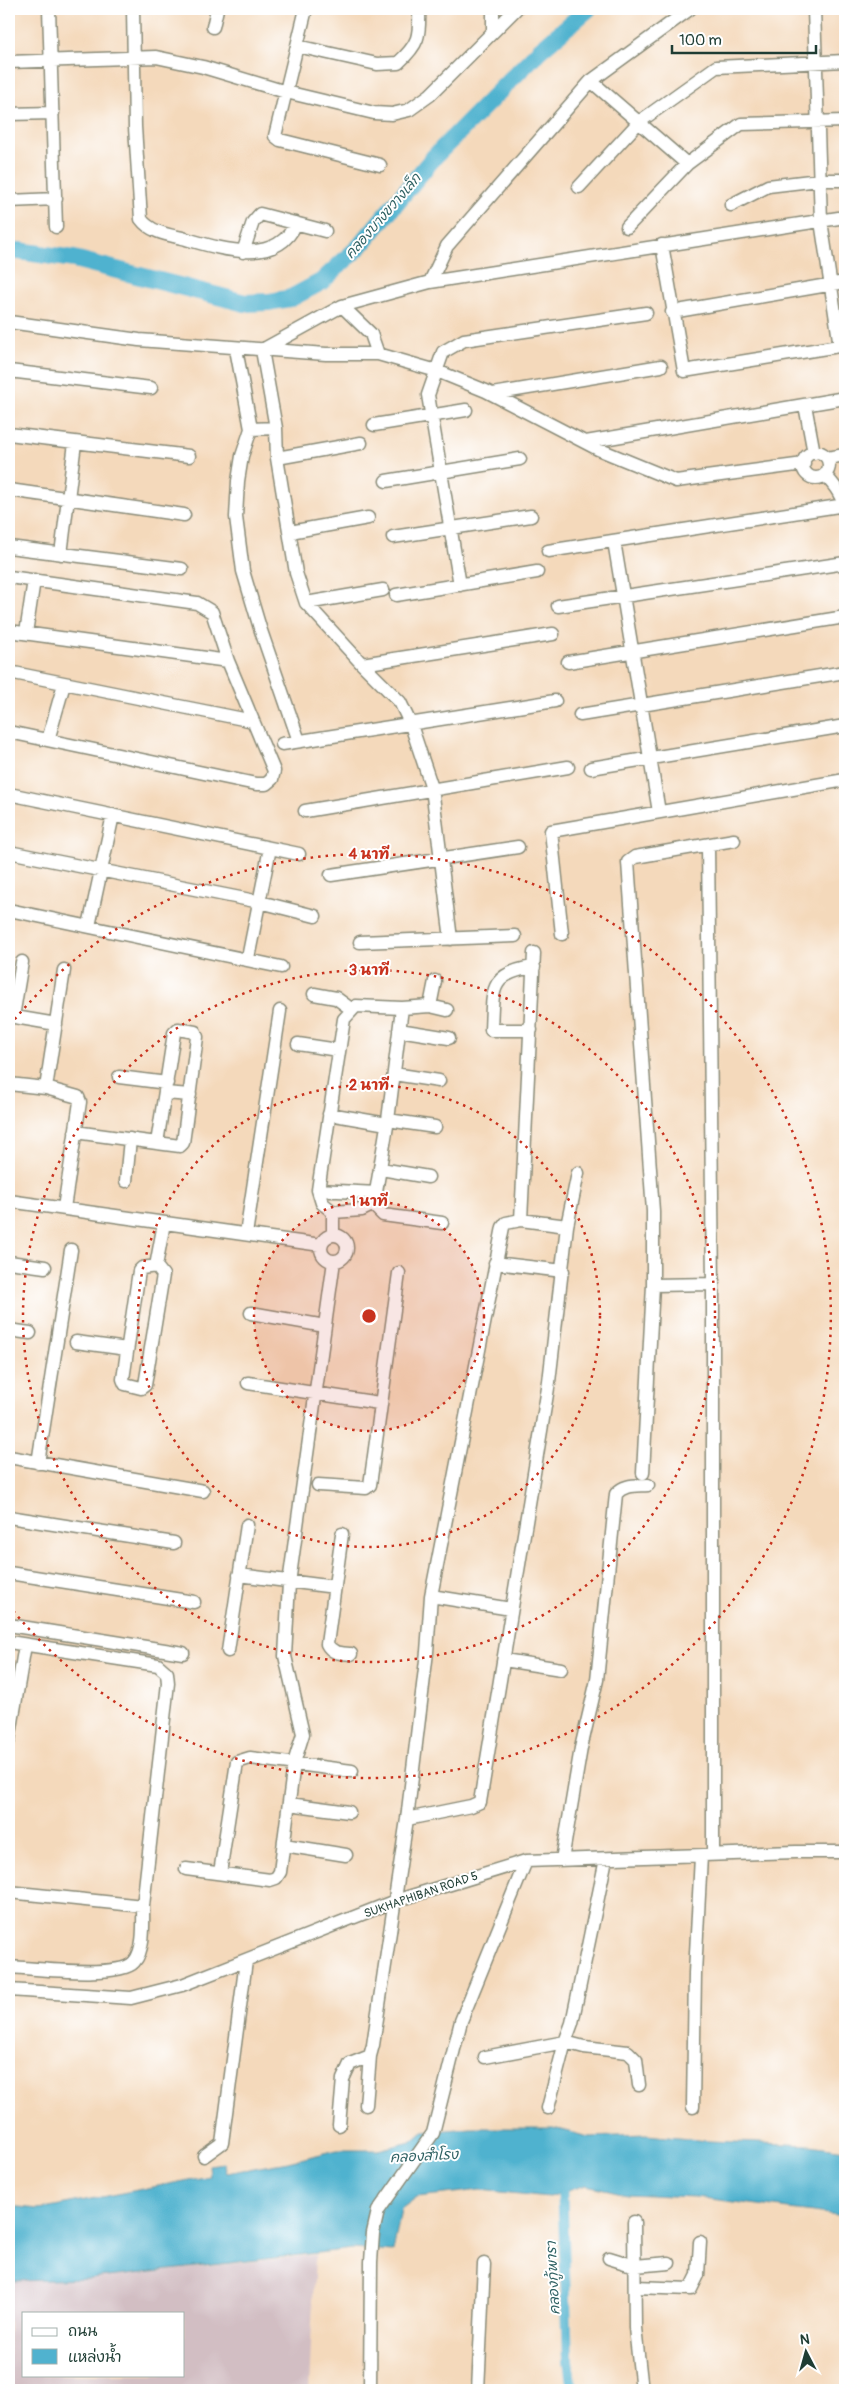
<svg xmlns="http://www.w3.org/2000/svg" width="854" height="2399" font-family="Pangolin,'Playpen Sans Thai',sans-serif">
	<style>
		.industrial { fill: #d2bec3; fill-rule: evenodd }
		.water { fill: #50b2cf; stroke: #387882 }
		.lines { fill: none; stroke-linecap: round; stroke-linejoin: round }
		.canal { stroke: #50b2cf; stroke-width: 10 }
		.river { stroke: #50b2cf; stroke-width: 18 }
		.minor-casing { stroke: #8a8b78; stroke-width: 15 }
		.minor { stroke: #fff; stroke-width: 12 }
		.ring { fill: none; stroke: #c8321e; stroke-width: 2.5; stroke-dasharray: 2.5 5 }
		.labels { text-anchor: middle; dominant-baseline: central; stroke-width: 4; stroke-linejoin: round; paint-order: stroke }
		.street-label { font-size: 12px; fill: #1f3d34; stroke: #fff }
		.water-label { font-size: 14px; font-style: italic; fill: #2e6062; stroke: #fff }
		.centre { fill: #c8321e; stroke: #fff; stroke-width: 2.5 }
		.ring-label { font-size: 15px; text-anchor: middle; font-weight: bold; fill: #c8321e; stroke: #fff; stroke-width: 4; stroke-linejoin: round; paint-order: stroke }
	</style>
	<rect width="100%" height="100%" fill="#fff"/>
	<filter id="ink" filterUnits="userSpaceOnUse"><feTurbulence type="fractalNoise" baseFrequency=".02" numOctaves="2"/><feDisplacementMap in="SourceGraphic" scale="10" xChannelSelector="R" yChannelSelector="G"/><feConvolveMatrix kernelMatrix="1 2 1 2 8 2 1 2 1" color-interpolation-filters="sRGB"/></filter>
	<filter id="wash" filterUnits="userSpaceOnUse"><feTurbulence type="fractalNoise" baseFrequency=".0096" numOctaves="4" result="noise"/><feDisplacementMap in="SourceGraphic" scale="20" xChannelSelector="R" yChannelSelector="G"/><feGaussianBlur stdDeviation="1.12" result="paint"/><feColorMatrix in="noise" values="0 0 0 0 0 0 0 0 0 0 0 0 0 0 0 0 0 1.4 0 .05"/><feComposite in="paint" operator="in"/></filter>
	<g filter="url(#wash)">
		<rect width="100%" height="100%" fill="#f4d9bb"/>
		<path class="industrial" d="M315 2255 309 2390H9V2281L90 2279ZM24 2313H184V2375H24Z"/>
		<path class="water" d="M471 2128H553L589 2137 647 2135 709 2141 810 2145 845 2150V2216L695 2197 627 2194 586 2185 549 2197 481 2190 417 2197 401 2209 393 2252 352 2249 90 2279 9 2281V2206L39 2209 210 2176 209 2165 223 2163 226 2173 288 2162 337 2150H378L411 2142 423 2132Z"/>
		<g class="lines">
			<path class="canal" d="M562 2181 568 2361 572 2390"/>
			<path class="river" d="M9 251H19L74 259 245 303 269 302 291 298 321 282 360 246 434 157 540 50 588 9"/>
		</g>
	</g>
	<g filter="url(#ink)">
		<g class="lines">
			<defs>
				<path id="minor" d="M49 9 56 227
					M133 9 135 127 141 219C151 233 170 235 186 239 221 249 277 267 296 223
					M306 9 275 136 280 140 380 165
					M814 9 821 221 840 346
					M213 27 217 9
					M493 32V9
					M297 46 377 64 398 63C419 44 420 36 419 9
					M9 62 156 57 203 67 286 92 374 113 392 114 409 110 430 95 516 9
					M591 81 687 164
					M9 114 53 113
					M579 187 639 122 716 67 845 61
					M9 201 56 199
					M731 205 768 186 819 180H845
					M627 227 687 164 741 124 845 121
					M662 245 684 371 845 345
					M243 252 253 222 260 214 325 231
					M430 282 447 246 591 81 690 9
					M672 312 845 282
					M9 322 139 340 326 354H378L371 334 342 306
					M236 349 251 429 242 456 238 481 236 517 243 571 260 628 299 741
					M262 350 276 428 277 458 296 573 306 603 362 664 400 702 411 725 432 788 451 939
					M262 350 342 306 430 282 845 217
					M378 354 437 371 486 391 598 449 676 481 804 464
					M9 371 151 388
					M493 394 661 366
					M805 405 814 453
					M374 425 466 410
					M251 429 276 428
					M9 434 189 456
					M586 442 845 398
					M803 465a13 13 0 1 1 26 0a13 13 0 1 1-26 0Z
					M277 458 361 443
					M827 458 845 455
					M825 475C835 486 844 497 845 513
					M386 481 520 459
					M9 490 184 515
					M290 532 368 518
					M393 537 531 516
					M614 541 659 812
					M9 547 182 569
					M548 551 845 505
					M61 554 75 443
					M9 577 197 603 212 612 228 661
					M460 585 428 395 443 352 464 340 646 313
					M396 595 537 572
					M306 603 383 590
					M558 606 845 563
					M9 631 228 661 274 771 272 779 266 784H256L9 732
					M26 633 34 580
					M568 662 845 617
					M362 664 553 634
					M9 672 253 721
					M580 715 845 672
					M48 740 64 684
					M282 744 555 701
					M591 768 845 726
					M9 794 299 854
					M305 811 568 767
					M708 846 713 1284V1855
					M9 852 260 902 315 916
					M331 875 518 847
					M9 910 281 967
					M89 926 113 815
					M562 934 551 831 845 780
					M360 942 515 936
					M248 958 270 848
					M314 994 336 998 351 1009
					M430 1006 435 981
					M402 1008 430 1006 447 1010
					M9 1016 56 1024
					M13 1017 22 962
					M399 1030 449 1038
					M531 1030H491C493 992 488 973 534 967
					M298 1044 338 1050
					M394 1074 439 1081
					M119 1077 167 1083
					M9 1084 46 1088 78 1097 80 1102 64 1208
					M46 1088 64 970
					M165 1093 190 1095
					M329 1114 387 1124
					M388 1120 435 1127
					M75 1132 157 1143 174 1033 178 1029 195 1032 197 1037 183 1143 180 1146 157 1143
					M381 1169 428 1177
					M126 1181 130 1139
					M318 1190 377 1193
					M9 1201 321 1245
					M373 1205 383 1215 442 1223
					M521 1220 534 953
					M246 1234 280 1011
					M321 1248a13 13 0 1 1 26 0a13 13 0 1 1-26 0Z
					M333 1235V1212L322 1203 318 1190 344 1019 356 1006 402 1008 388 1120 374 1204 362 1210 333 1212
					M9 1262 45 1267
					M495 1263 563 1271
					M156 1266 163 1275 145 1385 141 1388 125 1384 123 1379 139 1271 142 1268Z
					M156 1266 164 1223
					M653 1285 713 1284
					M251 1313 325 1326
					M9 1330 30 1333
					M76 1342 127 1349
					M248 1383 379 1403
					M9 1457 203 1491
					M38 1463 71 1250
					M643 1473 653 1285V1211L628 862 635 857 734 840
					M318 1485 366 1488 370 1485 399 1273
					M9 1517 174 1543
					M342 1534 327 1644C332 1654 342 1653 351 1654
					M9 1573 194 1602
					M239 1575 335 1587
					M431 1596 511 1609
					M9 1625 183 1653
					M9 1642 158 1665 167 1673 168 1683 143 1906C143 1922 145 1950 134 1962 119 1979 32 1968 9 1967
					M228 1651 247 1525
					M504 1660 561 1669
					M9 1740 25 1645
					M289 1804 349 1812
					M407 1819 471 1806 480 1802 549 1382 567 1226 578 1173
					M284 1845 346 1855
					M562 1860 581 1748 597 1680 616 1494C624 1484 636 1486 648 1485
					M186 1869 270 1880 276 1878 280 1872 294 1763 303 1734 285 1656 289 1583 334 1261
					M220 1873 237 1762 250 1758 352 1771
					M9 1892 143 1906
					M9 1990 131 1998 182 1985 395 1901 526 1861 796 1852H845
					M485 2057 565 2042 572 2023 606 1859
					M366 2105 370 2056
					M693 2107 695 1973 701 1856
					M548 2108 565 2042 584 2047 628 2052 636 2060 639 2085
					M339 2125 343 2079 350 2064 370 2056 373 2045 407 1819 427 1652 431 1596 503 1227 506 1223 521 1220 567 1226
					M204 2156 222 2143 246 1961
					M634 2222 635 2328 642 2390
					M609 2258 635 2266 669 2263
					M635 2287 691 2289 698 2275 700 2242
					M370 2390 371 2262 373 2233 378 2211 433 2133 461 2021 526 1861
					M478 2390 484 2264"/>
			</defs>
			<use href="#minor" class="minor-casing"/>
			<use href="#minor" class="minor"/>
		</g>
	</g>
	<circle cx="369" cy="1316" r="115" fill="#c8321e" fill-opacity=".12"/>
	<g class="ring">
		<circle cx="369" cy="1316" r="115"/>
		<circle cx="369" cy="1316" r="231"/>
		<circle cx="369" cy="1316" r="346"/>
		<path d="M10 1025A462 462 0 1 1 10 1607"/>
	</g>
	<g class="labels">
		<g class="street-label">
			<text transform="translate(421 1895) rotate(-19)">SUKHAPHIBAN ROAD 5</text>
		</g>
		<g class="water-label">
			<text transform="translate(383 216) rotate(-49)">คลองบางขวางเล็ก</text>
			<text transform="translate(424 2156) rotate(-3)">คลองสำโรง</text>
			<text transform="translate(553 2278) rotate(-93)">คลองกู้พารา</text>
		</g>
	</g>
	<circle cx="369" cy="1316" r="8" class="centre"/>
	<g class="ring-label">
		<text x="369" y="859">4 นาที</text>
		<text x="369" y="975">3 นาที</text>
		<text x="369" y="1090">2 นาที</text>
		<text x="369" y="1206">1 นาที</text>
	</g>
	<rect width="854" height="2399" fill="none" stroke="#fff" stroke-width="30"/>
	<rect x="22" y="2312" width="162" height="65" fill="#ffffff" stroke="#a5b1ae"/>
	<rect x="32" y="2328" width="25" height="8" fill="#ffffff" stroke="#a5b1ae"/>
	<text x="68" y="2336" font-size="15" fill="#1f3d34">ถนน</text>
	<rect x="32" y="2349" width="25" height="15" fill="#50b2cf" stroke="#a5b1ae"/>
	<text x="68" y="2362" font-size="15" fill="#1f3d34">แหล่งน้ำ</text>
	<g transform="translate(806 2352) rotate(354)" stroke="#ffffff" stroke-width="4" paint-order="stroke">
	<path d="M0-4L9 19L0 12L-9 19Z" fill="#1f3d34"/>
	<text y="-8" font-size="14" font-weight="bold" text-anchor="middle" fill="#1f3d34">N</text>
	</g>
	<path d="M672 45v8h144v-8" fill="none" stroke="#1f3d34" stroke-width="2.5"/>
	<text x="679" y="45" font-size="15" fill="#1f3d34" stroke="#ffffff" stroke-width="4" paint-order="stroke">100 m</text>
</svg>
